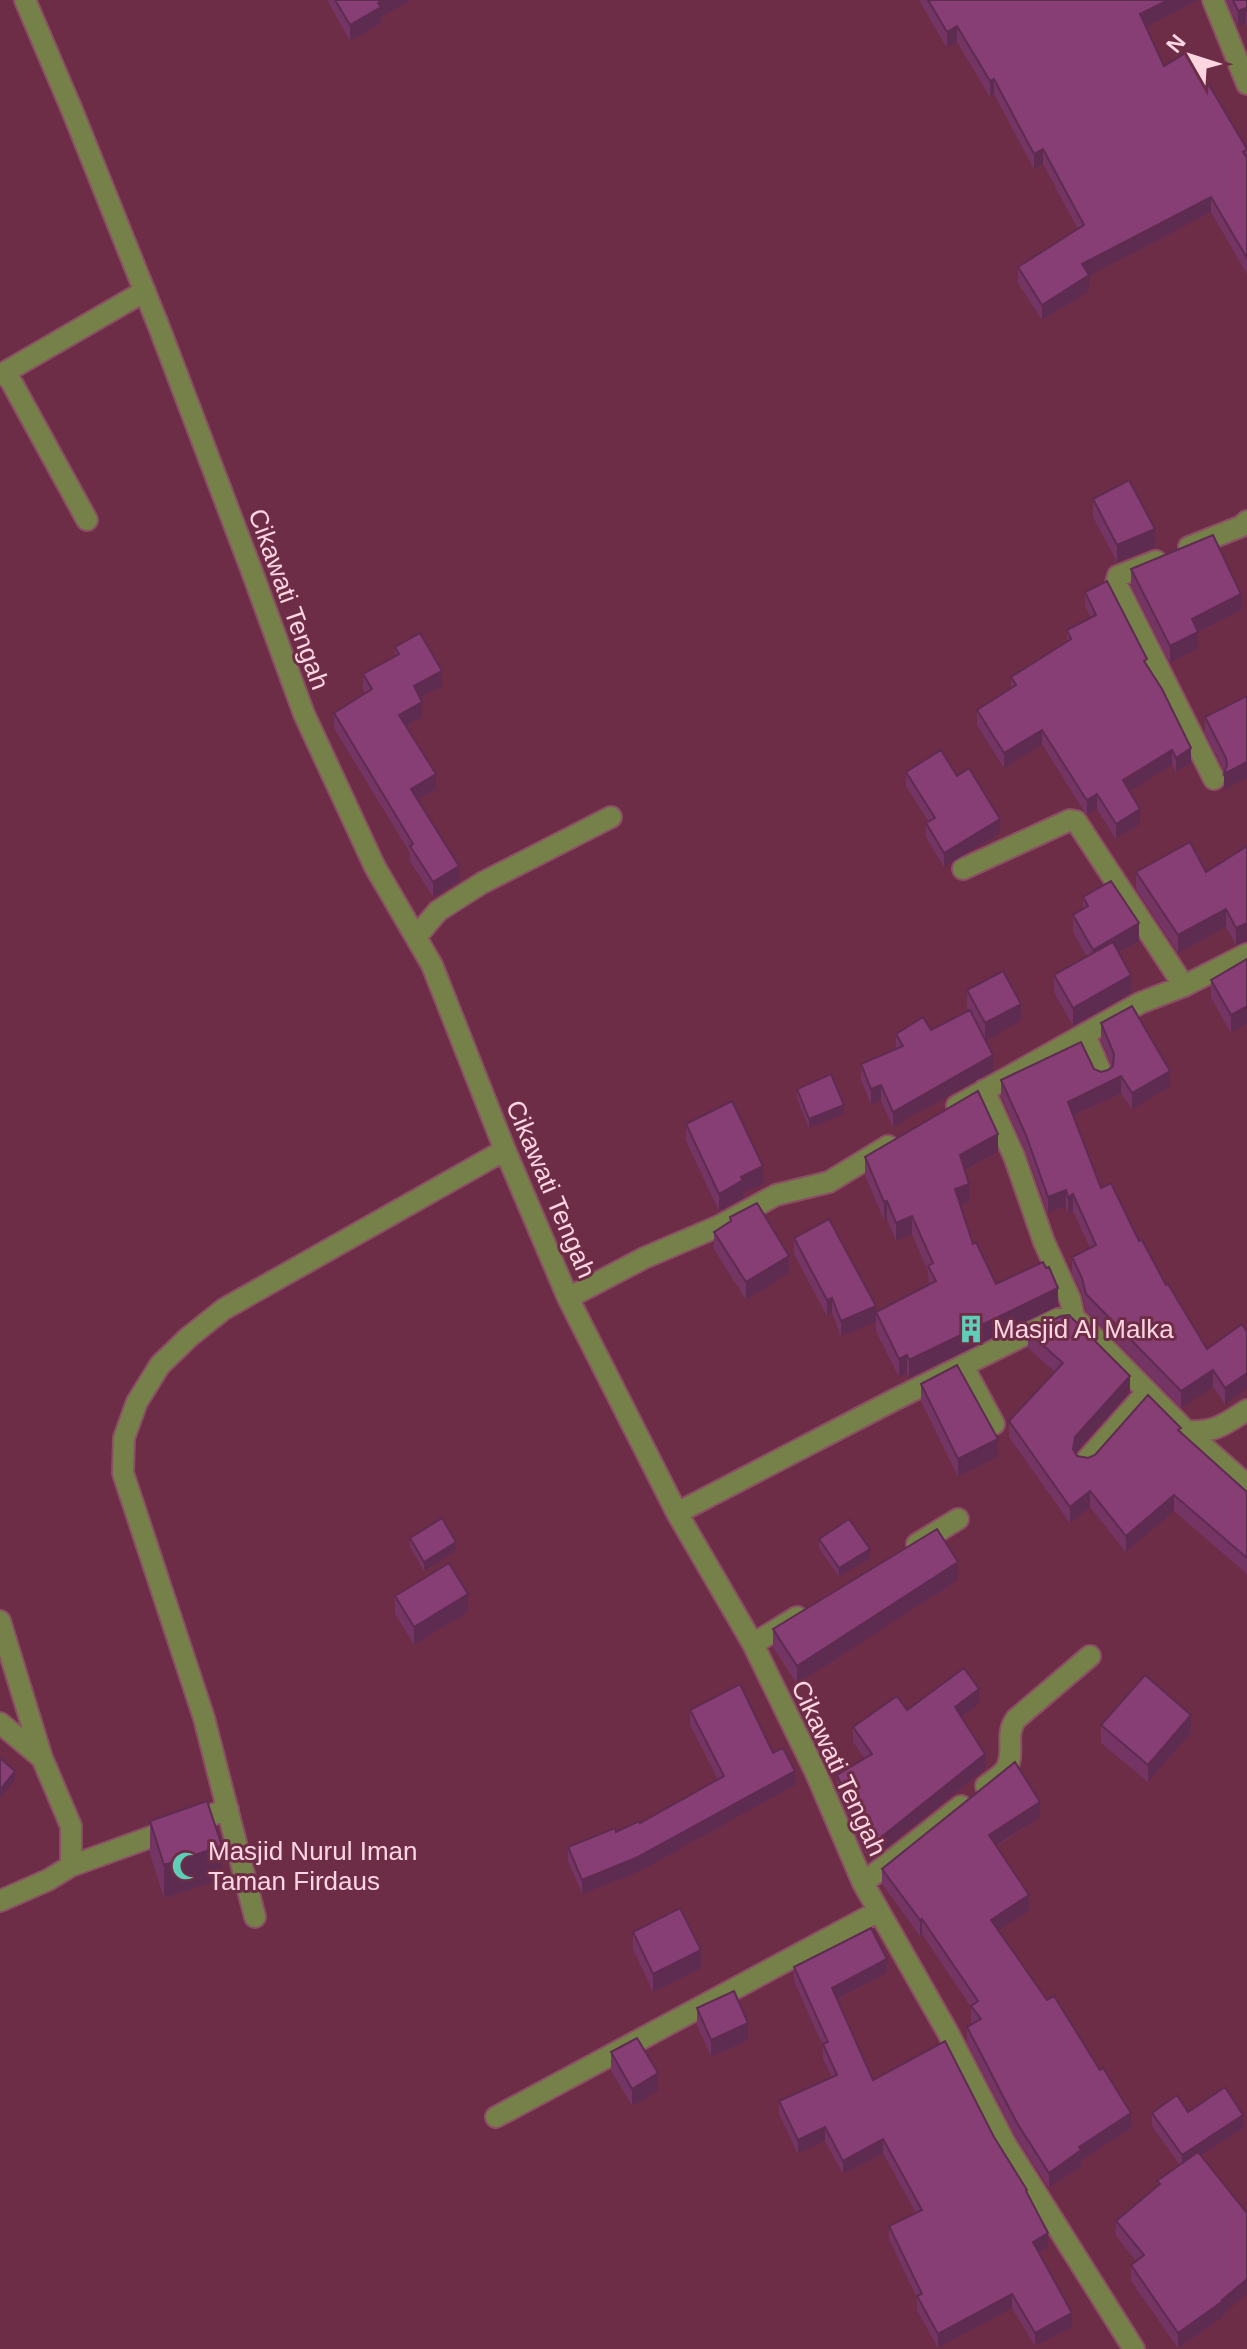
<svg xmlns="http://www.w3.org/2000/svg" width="1247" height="2349" font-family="Arial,sans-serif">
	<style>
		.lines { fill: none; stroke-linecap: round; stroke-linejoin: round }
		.minor-casing { stroke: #8b4f65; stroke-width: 24 }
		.minor { stroke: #758148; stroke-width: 20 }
		.wall { fill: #743564 }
		.shaded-wall { fill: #5e2b51 }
		.building { fill: #873e74; stroke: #5e2b51; stroke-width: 2 }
		.labels { text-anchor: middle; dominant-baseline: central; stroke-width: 6; stroke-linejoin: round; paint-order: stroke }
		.street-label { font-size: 26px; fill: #fed5e1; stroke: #6e2d46 }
		.poi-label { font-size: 26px; fill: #fed5e1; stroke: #6e2d46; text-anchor: start }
	</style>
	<rect width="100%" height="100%" fill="#6e2d46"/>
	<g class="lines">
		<defs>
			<path id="minor" d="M25 0 72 110 159 327 251 569 304 714 375 867 432 965 505 1150 568 1298 677 1513 753 1644 815 1771 863 1883 947 2031 1006 2145 1134 2349
				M1213 0 1247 84
				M6 372 87 520
				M0 375 145 291
				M1189 547 1242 526 1247 521
				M1156 561 1118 576 1116 583 1214 779
				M963 869 1070 820 1076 821 1184 986
				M416 937 438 911 482 883 611 817
				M1085 1035 1102 1075
				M984 1090 1014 1156 1044 1242 1070 1299 1074 1317
				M957 1106 1140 1003 1184 986 1247 954
				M568 1298 644 1258 719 1226 776 1195 829 1182 888 1146
				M963 1366 994 1424
				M1186 1431C1214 1433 1224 1425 1247 1410
				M1085 1462 1147 1392
				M677 1513 894 1400 1057 1319 1074 1317 1186 1431 1247 1485
				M917 1544 958 1519
				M0 1621 42 1758
				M753 1644 797 1617
				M0 1723 42 1758 71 1826V1866
				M986 1786C993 1781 1002 1775 1006 1769 1016 1753 1004 1736 1016 1719L1090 1656
				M863 1883 961 1806
				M0 1901 48 1880 71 1866 228 1809
				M255 1917 204 1718 123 1473 124 1438 137 1402 160 1365 189 1337 224 1309 505 1150
				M496 2117 879 1911"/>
		</defs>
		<use href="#minor" class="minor-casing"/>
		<use href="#minor" class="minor"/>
	</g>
	<path class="wall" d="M327 0H411L381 17V23L350 41Z
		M919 0H1198L1146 27 1164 66 1247 149V274L1211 212 1089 276V291L1042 320 1018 283V267L1078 229 1043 164 1034 169 994 94 990 97 957 42 947 48Z
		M1226 0H1247V27L1246 23 1238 26Z
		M1093 499 1155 547 1117 562 1093 517Z
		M1131 569 1241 610 1198 632V649L1170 663 1131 585Z
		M1085 592 1147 666 1191 763 1176 772 1172 765 1129 791 1140 824 1116 839 1097 809 1087 815 1084 811 1042 744 1004 768 977 725V710L1011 689V677L1067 641V630L1091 618 1085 606Z
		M395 647 442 686 420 698 422 717 406 726 436 789 418 800 459 881 433 897 410 861V853L334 728V713L365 693 363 689V674L395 657Z
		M1247 696V778L1224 790 1225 772 1205 733V717Z
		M906 772 957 776 1000 833 944 867 926 837V823L929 822 906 786Z
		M1247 846V941L1236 945 1226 927 1178 953 1136 889V872H1206Z
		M1083 897 1139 941 1119 953 1131 993 1073 1026 1054 992V975L1087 957 1073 932V915L1083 909Z
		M1247 959V1024L1231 1033 1211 997V980Z
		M967 990 1021 1021 986 1040 993 1071 893 1127 881 1101 871 1105 861 1080V1064L896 1049V1034L931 1030 969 1010 967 1008Z
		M1101 1023 1170 1087 1132 1109 1121 1093 1073 1116 1101 1188 1139 1241 1207 1349 1242 1324 1225 1404 1213 1387 1181 1408 1086 1311 1082 1294 1072 1273V1257L1090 1248 1073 1211 1068 1213 1066 1206 1048 1213 1026 1152 1001 1096V1080L1094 1069 1101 1072 1108 1070 1112 1066 1101 1040Z
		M797 1089 844 1114 809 1128 797 1098Z
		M686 1124 763 1184 743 1193V1198L719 1211 686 1141Z
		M998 1152 965 1171 969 1202 960 1205 973 1244 996 1284 1058 1306 909 1378 907 1373 899 1377 876 1331V1322L841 1336 832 1313 827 1316 794 1254V1238L876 1312 929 1285 928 1271 912 1234 896 1241 887 1219 884 1220 865 1175V1157Z
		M730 1217 789 1273 746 1300 714 1249V1232L730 1222Z
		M1028 1332 1130 1392 1075 1453 1077 1456 1088 1458 1181 1433 1247 1492V1574L1174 1511 1126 1552 1090 1507 1070 1523 1009 1437V1421L1055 1372 1028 1348Z
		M921 1384 998 1457 958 1477 921 1401Z
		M410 1538 456 1551 424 1571 410 1547Z
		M819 1539 870 1558 839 1577 819 1548Z
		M958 1580 797 1684 773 1647V1629Z
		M395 1596 468 1612 414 1645 395 1613Z
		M979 1704 962 1717 985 1769 870 1861 861 1846 837 1790V1775L865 1759 853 1742V1727L907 1710Z
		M690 1710 773 1753 795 1785 638 1872 582 1894 568 1861V1847L616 1832 640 1823 718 1779 690 1725Z
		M1101 1725 1191 1733 1148 1782 1101 1743Z
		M1040 1817 997 1846 1029 1911 998 1930 1131 2128 1081 2161V2166L1049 2188 1017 2139 967 2042V2027L973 2024 971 2022V2007L922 1934 920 1936 882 1884V1869Z
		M150 1821 222 1879 164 1898 150 1854Z
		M633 1932 701 1968 653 1992 633 1949Z
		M794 1967 887 1973 837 2000 873 2080 994 2137 1027 2194 1048 2247 1039 2253 1072 2327 1035 2346 1012 2308 938 2348 917 2310V2298L889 2239V2226L916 2213 883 2153 843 2174 825 2141 798 2154 779 2114V2101L832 2077 823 2058V2046L794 1981Z
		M697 2008 748 2040 711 2057 697 2025Z
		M611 2052 658 2091 632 2106 611 2070Z
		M1188 2112 1243 2128 1201 2156 1223 2317 1178 2348 1131 2281V2265L1136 2261 1116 2236V2221L1157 2186V2181L1180 2165 1152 2126V2113Z"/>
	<path class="shaded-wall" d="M383 0H411L381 17V23L350 41V25Z
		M1168 0H1198L1140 30V14Z
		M1246 8V23L1238 26V11Z
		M957 26V42L947 48V32Z
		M994 79V94L990 97V81Z
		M1043 149V164L1034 169V154Z
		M1211 197V212L1089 276V291L1042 320V305L1082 264Z
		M1155 529V547L1117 562V545Z
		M1241 594V610L1192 635V619Z
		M1198 632V649L1170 663V646Z
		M442 671V686L414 701V686Z
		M422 702V717L399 730V715Z
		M1042 730V744L1004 768V753Z
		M1191 748V763L1176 772V758Z
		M1172 750V765L1123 795V780Z
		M1247 762V778L1224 790V774Z
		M436 774V789L411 804V789Z
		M1097 794V809L1087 815V800Z
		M1140 809V824L1116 839V824Z
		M1000 819V833L944 867V853Z
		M459 866V881L433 897V882Z
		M1226 909V927L1178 953V935Z
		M1139 923V941L1093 967V950Z
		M1247 923V941L1236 945V928Z
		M1131 975V993L1073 1026V1008Z
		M1021 1004V1021L985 1041V1023Z
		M1247 1006V1024L1231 1033V1015Z
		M993 1055V1071L893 1127V1112Z
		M1170 1071V1087L1132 1109V1093Z
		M1121 1076V1093L1068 1118V1102Z
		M881 1085V1101L871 1105V1089Z
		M844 1105V1114L809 1128V1119Z
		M998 1134V1152L960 1173V1155Z
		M763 1166V1184L743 1193V1198L719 1211V1194L741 1177Z
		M969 1184V1202L955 1207V1189Z
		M1066 1190V1206L1048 1213V1197Z
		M1073 1194V1211L1068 1213V1197Z
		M887 1201V1219L884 1220V1202Z
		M912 1216V1234L896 1241V1223Z
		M789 1256V1273L746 1300V1282Z
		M1058 1288V1306L909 1378V1360Z
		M832 1298V1313L827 1316V1300Z
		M876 1306V1322L841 1336V1321Z
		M907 1355V1373L899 1377V1359Z
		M1213 1370V1387L1181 1408V1391Z
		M1247 1373V1389L1225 1404V1388Z
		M1130 1376V1392L1075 1453 1073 1449 1075 1437Z
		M998 1439V1457L958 1477V1459Z
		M1090 1491V1507L1070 1523V1507Z
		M1174 1495V1511L1126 1552V1536Z
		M456 1542V1551L424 1571V1562Z
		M870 1549V1558L839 1577V1568Z
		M958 1562V1580L797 1684V1666Z
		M468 1594V1612L414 1645V1627Z
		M979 1689V1704L955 1722V1707Z
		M1191 1715V1733L1148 1782V1765Z
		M985 1754V1769L870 1861V1846Z
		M15 1771V1780L0 1799V1790Z
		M795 1771V1785L638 1872 582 1894V1880Z
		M1040 1802V1817L989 1850V1835Z
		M222 1846V1879L164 1898V1865Z
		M1029 1895V1911L991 1935V1920Z
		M922 1919V1934L920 1936V1920Z
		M701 1950V1968L653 1992V1974Z
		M887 1959V1973L832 2002V1988Z
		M748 2023V2040L711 2057V2040Z
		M658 2073V2091L632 2106V2089Z
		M1131 2113V2128L1081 2161V2166L1049 2188V2173L1079 2147Z
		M1243 2115V2128L1182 2168V2155Z
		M825 2127V2141L798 2154V2140Z
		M883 2139V2153L843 2174V2161Z
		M1048 2233V2247L1033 2256V2242Z
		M1247 2279V2294L1223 2314V2317L1178 2348V2333Z
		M1012 2294V2308L938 2348V2334Z
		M1072 2313V2327L1035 2346V2333Z"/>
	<path class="building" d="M335 0H383L378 3 381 7 350 25Z
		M928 0H1168L1140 14 1164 66 1189 51 1247 149 1243 152 1247 158V258L1211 197 1082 264 1089 275 1042 305 1018 267 1084 225 1043 149 1034 154 994 79 990 81 957 26 947 32Z
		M1233 0H1247V12L1246 8 1238 11Z
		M1129 480 1155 529 1117 545 1093 499Z
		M1213 535 1241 594 1192 619 1198 632 1170 646 1131 569Z
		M1107 581 1147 659 1144 661 1162 689 1191 748 1176 758 1172 750 1123 780 1140 809 1116 824 1097 794 1087 800 1084 796 1042 730 1004 753 977 710 1016 685 1011 677 1071 639 1067 630 1096 615 1085 592Z
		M420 633 442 671 414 686 422 702 399 715 436 774 411 789 459 866 433 882 410 846 413 844 334 713 372 689 363 674 399 654 395 647Z
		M1247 696V762L1224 774 1227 765 1226 758 1205 717Z
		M941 750 957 776 969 768 1000 819 944 853 926 823 935 818 906 772Z
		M1190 842 1206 872 1247 846V923L1236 928 1226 909 1178 935 1136 872Z
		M1111 881 1139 923 1093 950 1073 915 1088 906 1083 897Z
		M1113 942 1131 975 1073 1008 1054 975Z
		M1247 959V1006L1231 1015 1211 980Z
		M1003 971 1021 1004 985 1023 967 990Z
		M1132 1006 1170 1071 1132 1093 1121 1076 1068 1102 1101 1188 1111 1183 1139 1241 1142 1240 1166 1285 1168 1284 1207 1349 1242 1324 1247 1332V1373L1225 1388 1213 1370 1181 1391 1086 1294 1082 1278 1072 1257 1096 1245 1073 1194 1068 1197 1066 1190 1048 1197 1026 1135 1001 1080 1081 1042 1094 1069 1101 1072 1108 1070 1113 1066 1114 1054 1101 1023Z
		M970 1010 993 1055 893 1112 881 1085 871 1089 861 1064 903 1046 896 1034 923 1017 931 1030Z
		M831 1074 844 1105 809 1119 797 1089Z
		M978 1091 998 1134 960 1155 969 1184 955 1189 973 1244 976 1242 996 1284 1043 1262 1046 1268 1049 1267 1058 1288 909 1360 907 1355 899 1359 876 1312 936 1281 928 1266 933 1263 912 1216 896 1223 887 1201 884 1202 865 1157Z
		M732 1101 763 1166 741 1177 743 1180 719 1194 686 1124Z
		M757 1203 789 1256 746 1282 714 1232 731 1221 730 1217Z
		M829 1219 876 1306 841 1321 832 1298 827 1300 794 1238Z
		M1069 1315 1130 1376 1075 1437 1073 1449 1077 1456 1088 1458 1095 1455 1148 1395 1181 1428 1178 1430 1247 1492V1558L1174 1495 1126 1536 1090 1491 1070 1507 1009 1421 1063 1363 1028 1332 1061 1316Z
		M957 1365 998 1439 958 1459 921 1384Z
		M442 1518 456 1542 424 1562 410 1538Z
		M849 1519 870 1549 839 1568 819 1539Z
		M937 1529 958 1562 797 1666 773 1629Z
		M449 1563 468 1594 414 1627 395 1596Z
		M964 1668 979 1689 955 1707 985 1754 870 1846 861 1831 837 1775 872 1754 853 1727 897 1696 907 1710Z
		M1145 1675 1191 1715 1148 1765 1101 1725Z
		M740 1684 773 1753 783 1748 795 1771 638 1857 582 1880 568 1847 615 1828 616 1832 639 1821 640 1823 724 1776 690 1710Z
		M0 1758 15 1771 0 1790Z
		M1015 1762 1040 1802 989 1835 1029 1895 991 1920 1047 2000 1054 1996 1100 2070 1103 2068 1131 2113 1079 2147 1081 2150 1049 2173 1017 2123 967 2027 981 2019 971 2006 978 2001 922 1919 920 1920 882 1869Z
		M207 1801 222 1846 164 1865 150 1821Z
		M680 1908 701 1950 653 1974 633 1932Z
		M871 1928 887 1959 832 1988 873 2080 945 2041 994 2137 1027 2190 1026 2191 1048 2233 1033 2242 1072 2313 1035 2333 1012 2294 938 2334 917 2296 922 2294 889 2226 922 2210 883 2139 843 2161 825 2127 798 2140 779 2101 837 2075 823 2044 828 2042 794 1967Z
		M734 1991 748 2023 711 2040 697 2008Z
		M637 2038 658 2073 632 2089 611 2052Z
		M1225 2087 1243 2115 1182 2155 1152 2113 1177 2095 1188 2112Z
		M1198 2152 1246 2212 1247 2211V2279L1222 2300 1223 2301 1178 2333 1131 2265 1144 2255 1116 2221 1160 2184 1157 2181Z"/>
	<defs>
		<symbol id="building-bare" viewBox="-9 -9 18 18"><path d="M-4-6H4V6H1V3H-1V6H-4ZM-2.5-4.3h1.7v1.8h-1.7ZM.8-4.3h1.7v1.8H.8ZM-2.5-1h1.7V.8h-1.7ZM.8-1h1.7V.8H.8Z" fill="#5eceb8" stroke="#6e2d46" stroke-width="2.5" paint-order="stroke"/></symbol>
		<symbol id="mosque-bare" viewBox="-9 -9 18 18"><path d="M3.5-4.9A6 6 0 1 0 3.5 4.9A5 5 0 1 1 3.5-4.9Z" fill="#5eceb8" stroke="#6e2d46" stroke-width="2.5" paint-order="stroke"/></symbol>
	</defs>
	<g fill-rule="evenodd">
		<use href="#building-bare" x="951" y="1309" width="40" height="40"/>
		<use href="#mosque-bare" x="166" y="1846" width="40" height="40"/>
	</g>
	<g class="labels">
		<g class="street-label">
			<text transform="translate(289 599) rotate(70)">Cikawati Tengah</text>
			<text transform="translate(551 1189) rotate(67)">Cikawati Tengah</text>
			<text transform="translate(839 1768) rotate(65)">Cikawati Tengah</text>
		</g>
		<g class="poi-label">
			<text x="993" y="1329">Masjid Al Malka</text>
			<text x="208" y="1851">Masjid Nurul Iman<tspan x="208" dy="30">Taman Firdaus</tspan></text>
		</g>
	</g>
	<g transform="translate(1191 56) rotate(309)" stroke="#6e2d46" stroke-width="6" paint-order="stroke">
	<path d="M0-6L14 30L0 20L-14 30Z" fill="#fed5e1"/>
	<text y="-12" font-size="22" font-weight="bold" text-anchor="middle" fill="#fed5e1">N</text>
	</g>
</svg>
